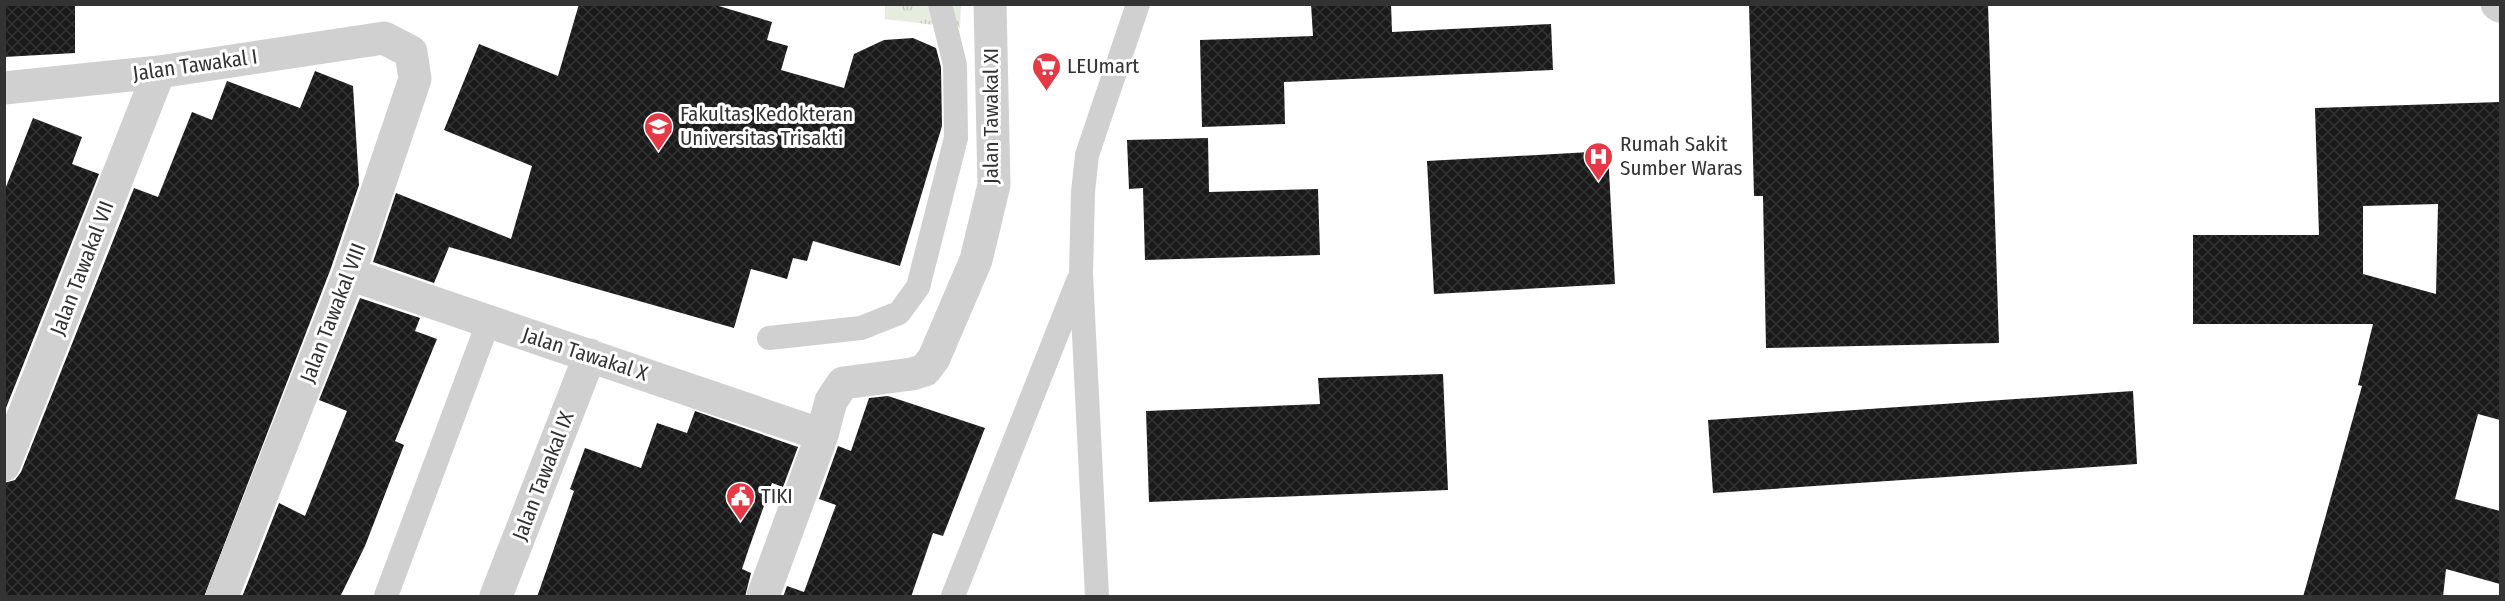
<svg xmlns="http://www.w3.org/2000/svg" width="2505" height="601" font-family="'Fira Sans Condensed',sans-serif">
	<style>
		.park { fill: url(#park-tufts) }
		.building { fill: url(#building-cross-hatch); fill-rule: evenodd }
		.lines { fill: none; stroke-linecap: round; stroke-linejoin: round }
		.service { stroke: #d0d0d0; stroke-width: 24 }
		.minor { stroke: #d0d0d0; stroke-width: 33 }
		.tertiary { stroke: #d0d0d0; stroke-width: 33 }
		.labels { text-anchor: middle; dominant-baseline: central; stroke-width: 6; stroke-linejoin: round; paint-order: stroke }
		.street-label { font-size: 21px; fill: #333; stroke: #fff }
		.poi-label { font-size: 21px; fill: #333; stroke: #fff; text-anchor: start }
	</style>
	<defs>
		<pattern id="park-tufts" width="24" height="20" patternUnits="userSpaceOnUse" patternTransform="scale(1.5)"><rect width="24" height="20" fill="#e6ecdf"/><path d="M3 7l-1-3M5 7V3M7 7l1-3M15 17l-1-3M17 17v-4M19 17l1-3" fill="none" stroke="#c6cbc0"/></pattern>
		<pattern id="building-cross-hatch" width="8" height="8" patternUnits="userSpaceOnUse" patternTransform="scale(1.5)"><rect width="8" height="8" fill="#1a1a1a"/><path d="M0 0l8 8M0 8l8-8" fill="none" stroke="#333"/></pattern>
	</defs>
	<rect width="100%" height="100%" fill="#fff"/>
	<path class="park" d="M885 5H961L960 28 885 19Z"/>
	<path class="building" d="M4 4H75V53L4 57Z
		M579 4H712L772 22 767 40 788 46 781 70 844 88 854 54 884 40 913 38 936 48 941 67 942 126 900 266 813 241 807 261 793 258 787 279 751 269 734 328 449 247 434 283 373 262 396 193 511 239 532 166 444 130 479 44 558 76Z
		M1311 4H1391L1392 32 1551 24 1553 70 1284 82 1285 124 1202 127 1200 40 1313 36Z
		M1749 4H1988L1999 343 1766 348 1763 196H1754Z
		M315 71 353 86 359 185 331 268 204 597H4V483L15 480 21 472 134 188 158 197 192 112 212 120 227 81 300 108Z
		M2500 102V420L2478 414 2455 499 2500 511V584L2446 569 2443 597H2303L2362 386 2358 385 2373 324H2193V235H2319L2315 108ZM2438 204 2436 294 2363 274V206Z
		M33 118 82 137 72 164 99 174 4 413V192Z
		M1208 138 1209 192 1318 189 1320 255 1145 260 1143 188 1129 189 1127 140Z
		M1608 151 1615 284 1434 294 1427 161Z
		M360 298 420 318 415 331 437 339 395 441 404 445 365 546 340 597H242L279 503 305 516 347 411 319 400Z
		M1443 374 1448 490 1149 502 1146 411 1320 404 1318 378Z
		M2133 391 2137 464 1713 493 1708 420Z
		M888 396 985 428 943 536 933 533 911 597H783L787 586 804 592 836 505 819 499 838 446 851 451 869 398Z
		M695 411 798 447 783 487 772 483 748 551 742 569 751 573 745 597H537L574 491 570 489 585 448 641 468 657 423 687 433Z"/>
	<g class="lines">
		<path class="service" d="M769 338 861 328 899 313 918 287 956 138 955 65 940 4
			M386 596 488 323
			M953 596 1078 281
			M1097 596 1081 274 1083 192 1087 155 1138 4"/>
		<path class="minor" d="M4 88 159 72 384 38 411 52 415 79 349 274 222 596
			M349 274 822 435
			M4 465 159 72
			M496 596 590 355
			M763 596 822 435 831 401 843 383 912 374 925 370 934 358 976 260 994 185 990 4"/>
		<path class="tertiary" d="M2497 4 2500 6"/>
	</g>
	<defs>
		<symbol id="supermarket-pin" viewBox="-11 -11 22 30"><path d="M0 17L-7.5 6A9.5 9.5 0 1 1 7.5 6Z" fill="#e63946" stroke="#fff"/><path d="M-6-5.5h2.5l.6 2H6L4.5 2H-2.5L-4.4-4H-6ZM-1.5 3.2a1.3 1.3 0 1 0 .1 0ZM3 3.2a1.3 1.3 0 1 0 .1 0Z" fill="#fff"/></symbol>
		<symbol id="university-pin" viewBox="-11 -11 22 30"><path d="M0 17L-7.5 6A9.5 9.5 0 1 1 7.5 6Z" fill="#e63946" stroke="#fff"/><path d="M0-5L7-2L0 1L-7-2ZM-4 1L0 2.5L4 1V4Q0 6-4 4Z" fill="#fff"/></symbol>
		<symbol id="hospital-pin" viewBox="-11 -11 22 30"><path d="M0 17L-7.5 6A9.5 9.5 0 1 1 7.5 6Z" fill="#e63946" stroke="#fff"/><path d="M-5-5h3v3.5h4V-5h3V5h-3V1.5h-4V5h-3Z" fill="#fff"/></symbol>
		<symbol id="civic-pin" viewBox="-11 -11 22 30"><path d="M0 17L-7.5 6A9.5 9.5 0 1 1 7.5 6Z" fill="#e63946" stroke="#fff"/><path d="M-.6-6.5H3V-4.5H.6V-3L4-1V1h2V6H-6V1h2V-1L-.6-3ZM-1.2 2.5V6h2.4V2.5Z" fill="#fff"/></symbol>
	</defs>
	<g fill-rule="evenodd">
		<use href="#supermarket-pin" x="1030" y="50" width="33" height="45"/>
		<use href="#university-pin" x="642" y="110" width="33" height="45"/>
		<use href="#hospital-pin" x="1582" y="140" width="33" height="45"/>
		<use href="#civic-pin" x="724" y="480" width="33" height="45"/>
	</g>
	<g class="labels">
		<g class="street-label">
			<text transform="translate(195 65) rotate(-8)">Jalan Tawakal I</text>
			<text transform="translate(991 116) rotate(-90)">Jalan Tawakal XI</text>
			<text transform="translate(82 268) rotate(-69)">Jalan Tawakal VII</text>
			<text transform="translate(333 313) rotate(-69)">Jalan Tawakal VIII</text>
			<text transform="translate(585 354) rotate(18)">Jalan Tawakal X</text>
			<text transform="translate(543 476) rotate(-69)">Jalan Tawakal IX</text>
		</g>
		<g class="poi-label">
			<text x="1067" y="66">LEUmart</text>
			<text x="680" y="114">Fakultas Kedokteran<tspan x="680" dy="24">Universitas Trisakti</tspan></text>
			<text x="1620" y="144">Rumah Sakit<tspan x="1620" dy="24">Sumber Waras</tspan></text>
			<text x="761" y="496">TIKI</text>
		</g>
	</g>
	<rect width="2505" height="601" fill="none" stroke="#333333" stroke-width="12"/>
</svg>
